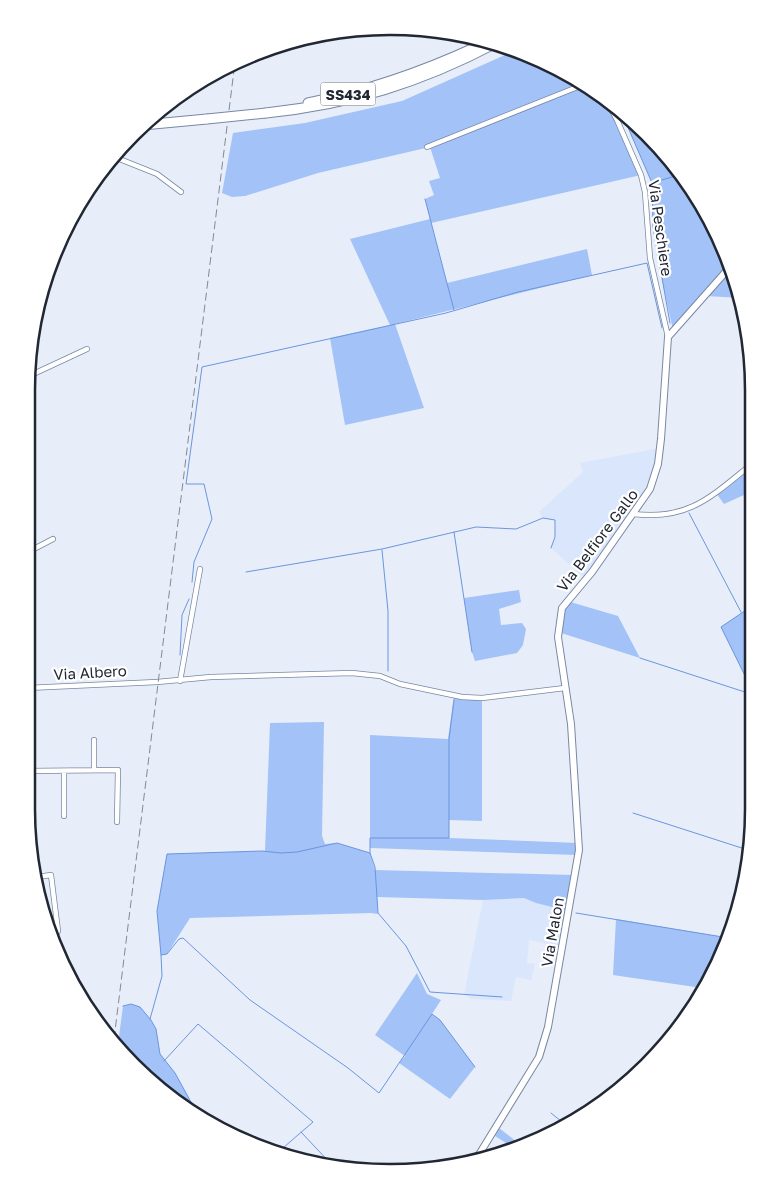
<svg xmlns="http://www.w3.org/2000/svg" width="780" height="1199" font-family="'Golos Text',sans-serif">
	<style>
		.built { fill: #d9e6fb }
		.green { fill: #a2c2f8 }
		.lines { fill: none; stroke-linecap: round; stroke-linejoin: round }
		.stream { stroke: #6b95de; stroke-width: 1 }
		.street-casing { stroke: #7888a2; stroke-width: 6 }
		.secondary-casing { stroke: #7888a2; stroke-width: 8 }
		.highway-casing { stroke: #7888a2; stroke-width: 11 }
		.street { stroke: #fff; stroke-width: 4.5 }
		.secondary { stroke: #fff; stroke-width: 6 }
		.highway { stroke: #fff; stroke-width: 9 }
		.rail { stroke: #838995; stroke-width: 1; stroke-dasharray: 8 4; stroke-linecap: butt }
		.highway-bridge-casing { stroke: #7888a2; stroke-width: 11; stroke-linecap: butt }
		.highway-bridge { stroke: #fff; stroke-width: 9 }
		.labels { text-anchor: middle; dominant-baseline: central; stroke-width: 4.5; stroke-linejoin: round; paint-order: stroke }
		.shield { fill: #fff; stroke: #646870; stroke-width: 1 }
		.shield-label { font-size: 14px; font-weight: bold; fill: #222833 }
		.street-label { font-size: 15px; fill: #222833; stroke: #fff }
		.rim { fill: none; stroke: #222833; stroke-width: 2.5 }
	</style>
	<rect width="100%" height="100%" fill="#e7eefa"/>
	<path class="built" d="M660 448 650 489 586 579 551 548 555 537V520L543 518 539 512 583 472 580 463Z
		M524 898 536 903 568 911 562 947 529 940 527 963 535 964 531 980 516 977 511 1001 472 999 464 995 483 900Z"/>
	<path class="green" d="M516 50 572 75 606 99 641 175 431 223 447 283 587 249 592 275 395 324 424 408 345 425 330 338 390 325 350 239 430 219 425 199 434 195 429 181 440 178 430 147 318 173 245 196 232 197 222 193 233 133 305 123 402 101Z
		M620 109 630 116 679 169 716 229 741 296 742 298 705 296 673 330 657 257 653 227 652 183Z
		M745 469 752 483V511L744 495 724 504 716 493Z
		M519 590 521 602 499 609 501 625 522 623 526 629 523 645 517 653 475 661 472 652 464 598Z
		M567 601 618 616 640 658 558 632 562 608Z
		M752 606 751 688 721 627Z
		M454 696 482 698V821L449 820V838L578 843V855L370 848V735L448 739Z
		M324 722 322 836 325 844 337 843 370 853 375 870 574 875 568 911 536 903 524 898 483 900 377 897 378 913 377 914 371 913 190 918 167 954 161 955 157 911 167 854 265 851 270 723Z
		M616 919 729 938 726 948 702 988 613 975Z
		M417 973 427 994 441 1000 432 1014 440 1020 475 1067 450 1099 399 1063 405 1056 375 1035Z
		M131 1004 140 1007 150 1019 156 1029 160 1054 175 1073 197 1113 168 1097 118 1044 123 1006Z
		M499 1128 521 1145 514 1148 495 1136Z"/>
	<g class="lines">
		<path class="stream" d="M620 109 652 183 653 227 670 323
			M652 183 682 174
			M425 199 454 310
			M689 513 741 612
			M454 532 472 652
			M382 550 388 611V671
			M246 572 382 549 476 527 516 529 543 518 555 520V537L551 548
			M192 582 194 562 212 519 204 484H186L202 367 446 313 518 292 647 263 662 328
			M180 655 182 615 189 599
			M640 658 751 694
			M751 688 721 627 752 606
			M633 813 751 851
			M370 853V838H449V739L454 700
			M576 913 729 938
			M161 955 157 911 167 854 262 851 281 853 297 852 337 843 370 853 375 867 378 913 406 946 430 992 502 997
			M123 1006 131 1004 140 1007 151 1020 156 1029 160 1054 175 1073 197 1113
			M150 1019 162 976 161 955 167 954 179 939 183 938 250 1000 348 1068 379 1093 432 1014 440 1020 475 1067
			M164 1061 198 1024 313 1122 276 1154
			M551 1113 567 1126
			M301 1132 332 1165"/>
		<defs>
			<path id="street" d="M606 99 617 120 641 175 645 192 650 258 668 337
				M427 147 585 84
				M112 156 157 174 181 192
				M29 376 87 349
				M633 514C689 521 712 496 753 463
				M28 552 53 539
				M180 681 200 569
				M27 688 157 682 211 677 352 673 380 676 400 684 462 697 482 698 565 688
				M94 770V740
				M27 771 118 770 117 822
				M64 816V771
				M37 877 51 875 58 931 56 934 50 935"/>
			<path id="secondary" d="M475 1161 539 1057 548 1027 579 850 571 724 558 637 562 608 592 572 650 489 658 464 661 439 668 337 730 267"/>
			<path id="highway" d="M308 103C366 91 422 72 476 47
				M266 113C351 104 420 83 496 43
				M143 125 207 119"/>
		</defs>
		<use href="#street" class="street-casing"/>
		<use href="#secondary" class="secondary-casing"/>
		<use href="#highway" class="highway-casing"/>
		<use href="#street" class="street"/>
		<use href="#secondary" class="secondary"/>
		<use href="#highway" class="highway"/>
		<path class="rail" d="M114 1039 235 62"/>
		<defs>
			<path id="highway-bridge" d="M207 119 266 113"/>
		</defs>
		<use href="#highway-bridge" class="highway-bridge-casing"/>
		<use href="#highway-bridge" class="highway-bridge"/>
	</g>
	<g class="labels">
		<rect class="shield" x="320.5" y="82.5" width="55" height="23" rx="4"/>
		<g class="shield-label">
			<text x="348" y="94">SS434</text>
		</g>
		<g class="street-label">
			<text transform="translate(661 228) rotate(82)">Via Peschiere</text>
			<text transform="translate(597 540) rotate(-53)">Via Belfiore Gallo</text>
			<text transform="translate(90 672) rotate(-3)">Via Albero</text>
			<text transform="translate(552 932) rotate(-80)">Via Malon</text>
		</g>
	</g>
	<path d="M0 0H780V1199H0ZM390 35H390A355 355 0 0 1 745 390V809A355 355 0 0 1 390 1164H390A355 355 0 0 1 35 809V390A355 355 0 0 1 390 35Z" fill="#fff" fill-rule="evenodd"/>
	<path class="rim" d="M390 35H390A355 355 0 0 1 745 390V809A355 355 0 0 1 390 1164H390A355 355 0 0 1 35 809V390A355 355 0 0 1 390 35Z"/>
</svg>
